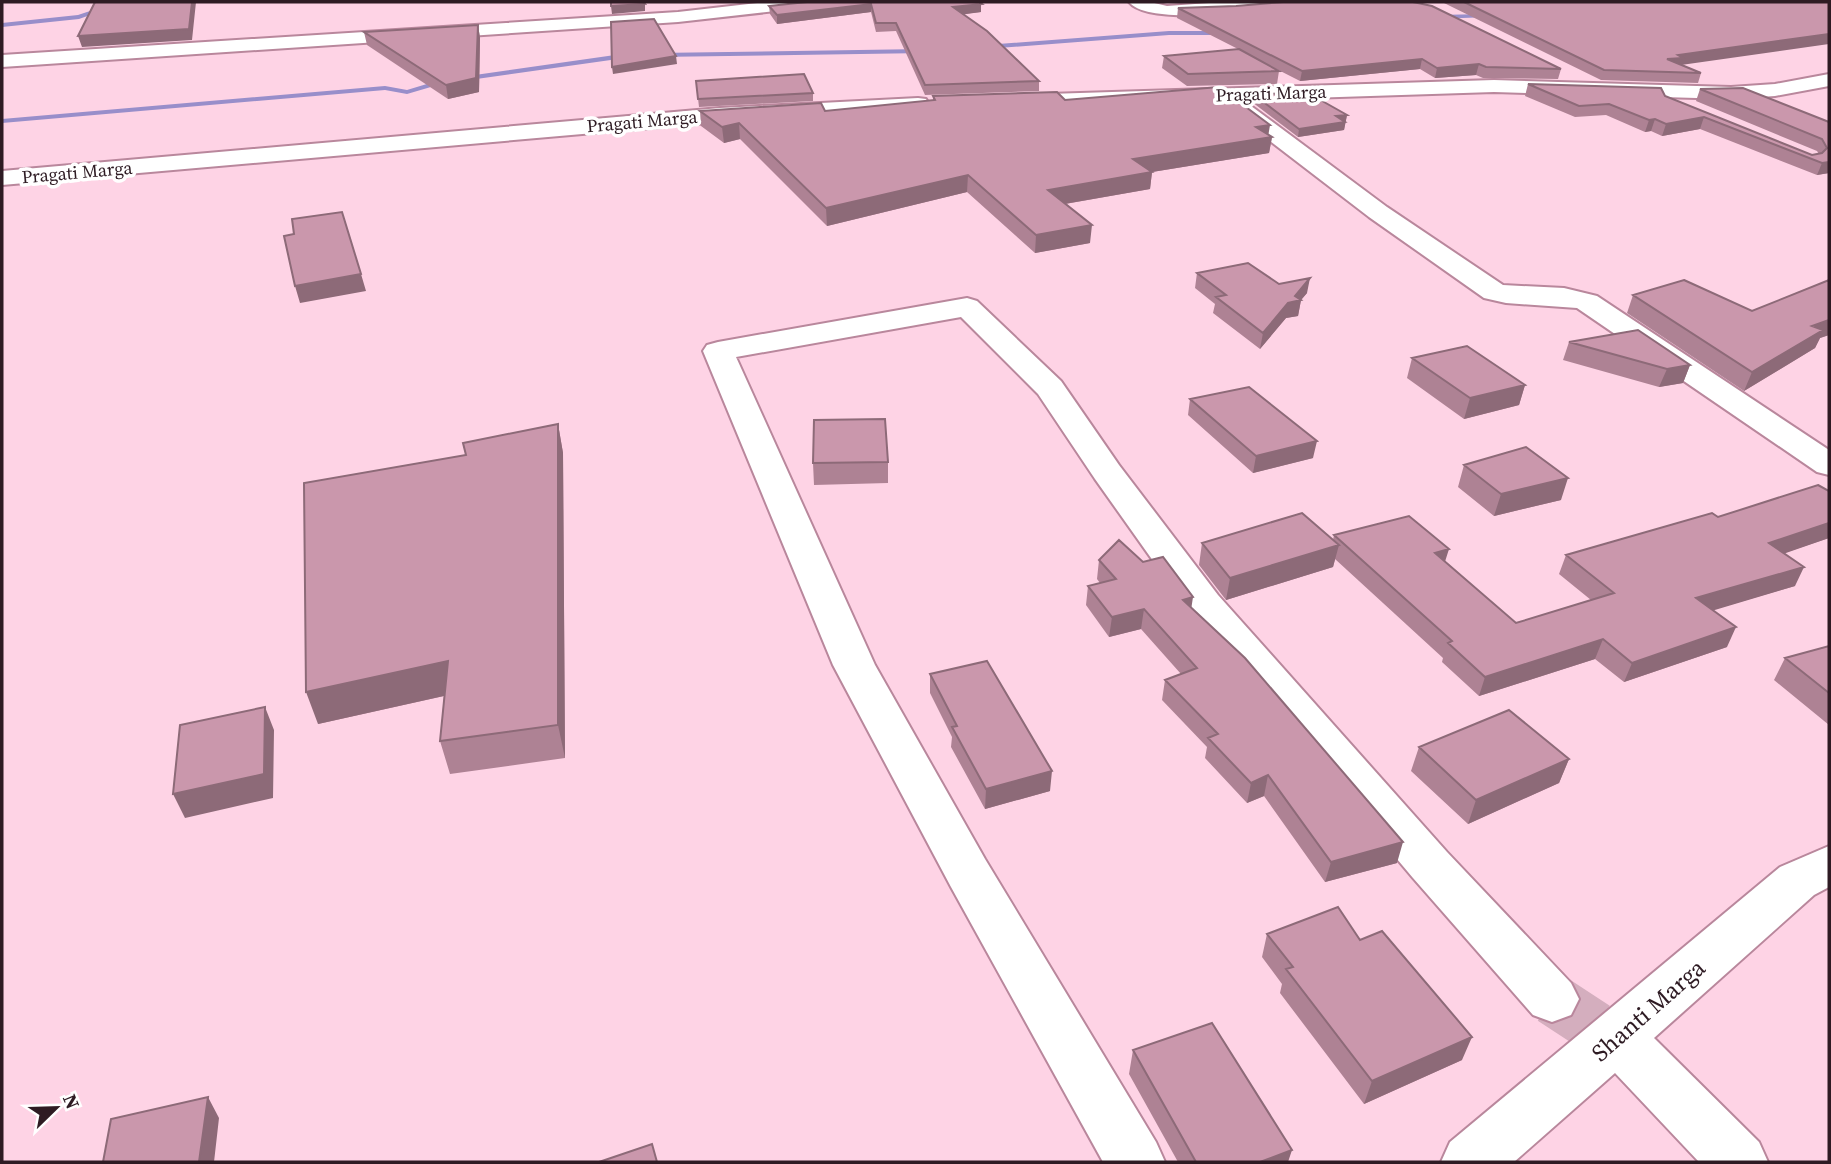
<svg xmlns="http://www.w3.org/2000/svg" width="1831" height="1164" font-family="'Source Serif 4',serif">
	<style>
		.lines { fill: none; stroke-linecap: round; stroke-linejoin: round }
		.stream { fill: #988eca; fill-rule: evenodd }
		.street-tunnel { stroke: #d4aebe; stroke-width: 52; stroke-dasharray: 52 26; stroke-linecap: butt }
		.street-casing { stroke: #b9879c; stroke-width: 4 }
		.street { fill: #fff; fill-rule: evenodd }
		.wall { fill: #ae8294 }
		.shaded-wall { fill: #8d6a78 }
		.building { fill: #ca97ac; stroke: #8d6a78; stroke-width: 2 }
		.labels { text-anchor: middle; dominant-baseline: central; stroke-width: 7; stroke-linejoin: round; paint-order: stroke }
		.far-street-label { font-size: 18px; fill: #2e1b23; stroke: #fff }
		.near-street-label { font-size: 24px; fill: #2e1b23; stroke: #fff }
	</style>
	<rect width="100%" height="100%" fill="#fed3e5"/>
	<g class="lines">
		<path class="stream" d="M117 2H126L79 19 2 27V23L78 15Z
			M1488 14 1490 17 1435 19 1432 17 1435 15Z
			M1169 31H1226L1229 33 1226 35H1169L985 49 981 47 985 45Z
			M923 49 926 53 656 57 652 55 656 53Z
			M629 53 632 57 441 84 407 94 385 90 2 123V119L385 86 407 90 440 80Z"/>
		<path class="street-tunnel" d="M1552 999 1627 1048"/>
		<defs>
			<path id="street" d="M766 2H821L812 7 678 22 2 67V55L678 12Z
				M1129 2H1150L1167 6 1223 2H1306L1297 7C1263 10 1149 27 1129 2Z
				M1829 74V86L1775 96 1731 99 1494 92 1243 100 1387 207 1503 285 1564 288 1597 296 1829 450V475L1817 472 1577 308 1506 303 1484 298 1369 217 1218 101 1014 107 1006 106 1003 101 1006 96 1014 95 1494 80 1731 87 1775 84Z
				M918 98 926 99 929 104 926 109 720 122 2 185V171L720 108Z
				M967 298 977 301 1061 381 1119 465 1218 595 1447 852 1571 983 1579 999 1571 1015 1552 1022 1533 1015 1413 878 1190 613 1095 479 1038 394 961 317 736 357 875 665 985 859 1156 1142 1165 1162H1103L951 887 833 665 703 351 707 345 718 342Z
				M1829 846V887L1814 895 1654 1038 1759 1142 1768 1162H1699L1615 1073 1514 1162H1441L1450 1142 1780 867Z"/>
		</defs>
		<use href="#street" class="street-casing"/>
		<use href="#street" class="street"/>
	</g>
	<path class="wall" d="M807 2H981V12L963 14 1039 81V91L925 95 896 31 876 32 871 12 777 24 770 14 769 6Z
		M1440 2H1829L1681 65 1701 73 1698 83 1601 80 1444 3Z
		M1236 6 1561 69 1558 79 1483 78 1476 75 1435 78 1420 69 1300 81 1253 57 1279 71 1277 84 1187 86 1162 68 1164 56 1238 49 1177 18 1178 8Z
		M478 25 480 38 479 92 448 99 367 45 364 32Z
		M696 81 813 93V101L699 107Z
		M1528 84 1665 96 1812 155 1819 154 1817 151 1696 101 1700 89 1829 122V173L1817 175 1700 129 1662 136 1651 131 1645 132 1606 115 1575 117 1525 96Z
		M1253 94 1347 115 1344 130 1298 137 1252 102Z
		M933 96 1065 100 1268 135 1272 137 1269 153 1152 172 1150 189 1065 204 1090 243 1035 253 967 192 827 226 740 139 724 143 701 126 700 111H825L933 101Z
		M1197 273 1279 284 1307 293 1301 300 1298 316 1286 318 1260 349 1213 313 1215 304 1195 288Z
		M1829 280V335L1820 338 1815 348 1744 391 1627 313 1633 295 1752 311Z
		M1569 342 1690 365 1683 383 1659 387 1563 360Z
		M1412 358 1525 385 1519 405 1464 419 1407 378Z
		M1190 399 1313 458 1253 473 1188 415Z
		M558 424 563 453 565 758 450 774 440 741 444 696 318 724 466 455Z
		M888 462V483L814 485 813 463Z
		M1464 465 1561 500 1494 516 1458 487Z
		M1829 491V538L1784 553 1795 586 1712 610 1727 647 1624 682 1595 659 1479 696 1442 662 1443 658 1335 559 1333 567 1226 600 1199 565 1202 543 1333 540 1334 535 1445 561 1516 623 1591 600 1559 574 1566 555 1718 517Z
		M1099 560 1191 608 1397 863 1325 882 1264 796 1247 803 1205 758 1207 747 1162 700 1165 680 1181 674 1141 629 1109 637 1086 605 1088 586 1100 583 1097 579Z
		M1829 646V725L1774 680 1785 658Z
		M930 674 1050 791 985 809 951 747 952 737 930 693Z
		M1419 747 1569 759 1559 783 1468 824 1411 771Z
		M1267 934 1360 940 1462 1060 1364 1104 1280 993 1282 984 1262 957Z
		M1133 1050 1288 1162H1178L1129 1074Z"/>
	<path class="shaded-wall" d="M192 2H196L192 40 82 47 78 36Z
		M974 2H981V12L952 16 953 7Z
		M1167 2H1190L1167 3Z
		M645 4V11L612 14 611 6Z
		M871 4V12L777 24V15Z
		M478 25 480 38 479 92 448 99 446 85Z
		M1829 34V44L1681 65 1667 59 1678 55Z
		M676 56 677 64 613 74 612 67Z
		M1422 59 1420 69 1300 81 1302 71Z
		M1479 64 1476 75 1435 78 1437 68Z
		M1347 115 1344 130 1298 137 1299 129 1336 116Z
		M1704 117 1700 129 1662 136 1666 124Z
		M1655 119 1651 131 1645 132 1649 120Z
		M739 123 740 139 724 143 722 127Z
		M1270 125 1268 137H1272L1269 153 1152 172 1150 189 1047 207 1048 190 1133 159 1256 127Z
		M1829 162V173L1817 175 1822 163Z
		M968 175 967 192 827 226 826 208Z
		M1092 225 1090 243 1035 253 1036 235Z
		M361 274 366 291 300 303 295 286Z
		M1310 278 1307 293 1301 300 1298 316 1286 318 1260 349 1263 333Z
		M1829 320V335L1820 338 1815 348 1744 391 1752 372 1812 326Z
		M1690 365 1683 383 1659 387 1667 369Z
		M1525 385 1519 405 1464 419 1470 398Z
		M558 424 563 453 565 758 558 725Z
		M1317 441 1313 458 1253 473 1256 456Z
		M1568 478 1561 500 1494 516 1501 494Z
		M1829 523V538L1760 562 1769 543Z
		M1339 545 1333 567 1226 600 1230 578Z
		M1449 549 1443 568 1435 553Z
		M1804 567 1795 586 1688 618 1696 598Z
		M1193 597 1190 617 1183 600Z
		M1144 609 1141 629 1109 637 1112 617Z
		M1736 627 1727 647 1624 682 1632 663Z
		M1603 639 1595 659 1479 696 1485 677Z
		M448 661 457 693 318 724 306 692Z
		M265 707 274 730 273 798 185 818 173 794Z
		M1569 759 1559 783 1468 824 1476 800Z
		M1052 771 1050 791 985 809 986 789Z
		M1268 775 1264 796 1247 803 1251 783Z
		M1403 842 1397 863 1325 882 1331 862Z
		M1472 1037 1462 1060 1364 1104 1372 1081Z
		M208 1097 219 1118 214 1162H199Z
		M1292 1150 1288 1162H1260Z"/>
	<path class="building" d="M95 2H192L189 29 78 36Z
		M611 2H643L645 4 611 6Z
		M807 2H979L982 4 953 7 987 31 1039 81 925 85 896 23H876L871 4 777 15 769 6Z
		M1283 2H1413L1432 6 1561 69 1486 67 1479 64 1437 68 1422 59 1302 71 1178 8 1236 6Z
		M1464 2H1829V34L1678 55 1683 58 1667 59 1701 73 1604 70Z
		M654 19 676 56 612 67 611 22Z
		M478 25 476 78 446 85 364 32Z
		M1239 49 1279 71 1188 74 1164 56Z
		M804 74 813 93 698 99 696 81Z
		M1528 84 1661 88 1665 96 1812 155 1822 153 1827 148 1822 139 1700 89 1743 88 1829 122V162L1822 163 1704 117 1666 124 1655 119 1649 120 1609 104 1579 106Z
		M1219 87 1270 125 1256 127 1272 137 1133 159 1152 172 1048 190 1092 225 1036 235 968 175 826 208 739 123 722 127 700 111 821 103 825 111 935 100 933 96 1057 92 1065 100Z
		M1308 93 1347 115 1336 116 1345 122 1299 129 1253 94Z
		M342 212 361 274 295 286 284 236 294 234 292 219Z
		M1248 263 1279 284 1310 278 1295 296 1301 300 1288 303 1263 333 1216 297 1226 295 1197 273Z
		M1684 280 1752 311 1829 280V320L1812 326 1823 330 1752 372 1633 295Z
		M1638 330 1690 365 1667 369 1569 342Z
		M1467 346 1525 385 1470 398 1412 358Z
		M1249 387 1317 441 1256 456 1190 399Z
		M885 419 888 462 813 463 814 420Z
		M558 424V725L440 741 448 661 306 692 304 483 466 455 463 443Z
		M1526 447 1568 478 1501 494 1464 465Z
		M1818 485 1829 491V523L1769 543 1804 567 1696 598 1736 627 1632 663 1603 639 1485 677 1448 643 1452 641 1334 535 1409 516 1449 549 1435 553 1516 623 1614 593 1566 555 1712 513 1718 517Z
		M1302 513 1339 545 1230 578 1202 543Z
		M1119 540 1143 562 1163 557 1193 597 1183 600 1245 658 1403 842 1331 862 1268 775 1251 783 1208 738 1218 734 1165 680 1197 668 1144 609 1112 617 1088 586 1116 579 1099 560Z
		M1829 646V693L1785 658Z
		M987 661 1052 771 986 789 952 727 957 726 930 674Z
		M265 707 264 774 173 794 180 725Z
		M1509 710 1569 759 1476 800 1419 747Z
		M1338 907 1360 940 1382 931 1472 1037 1372 1081 1286 969 1293 967 1267 934Z
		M1212 1023 1292 1150 1260 1162H1196L1133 1050Z
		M208 1097 199 1162H103L111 1119Z
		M652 1144 657 1162H599Z"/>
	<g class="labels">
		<g class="far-street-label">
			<text transform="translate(1271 93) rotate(-2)">Pragati Marga</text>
			<text transform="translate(642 121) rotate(-5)">Pragati Marga</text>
			<text transform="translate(77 172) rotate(-5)">Pragati Marga</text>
		</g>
		<g class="near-street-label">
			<text transform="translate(1648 1010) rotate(-41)">Shanti Marga</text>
		</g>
	</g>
	<rect width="1831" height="1164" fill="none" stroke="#2e1b23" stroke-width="7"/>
	<g transform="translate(56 1108) rotate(67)" stroke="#ffffff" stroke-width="5" paint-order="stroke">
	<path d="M0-5L12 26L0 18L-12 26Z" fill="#2e1b23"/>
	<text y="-10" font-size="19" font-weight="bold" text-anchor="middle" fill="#2e1b23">N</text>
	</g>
</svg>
